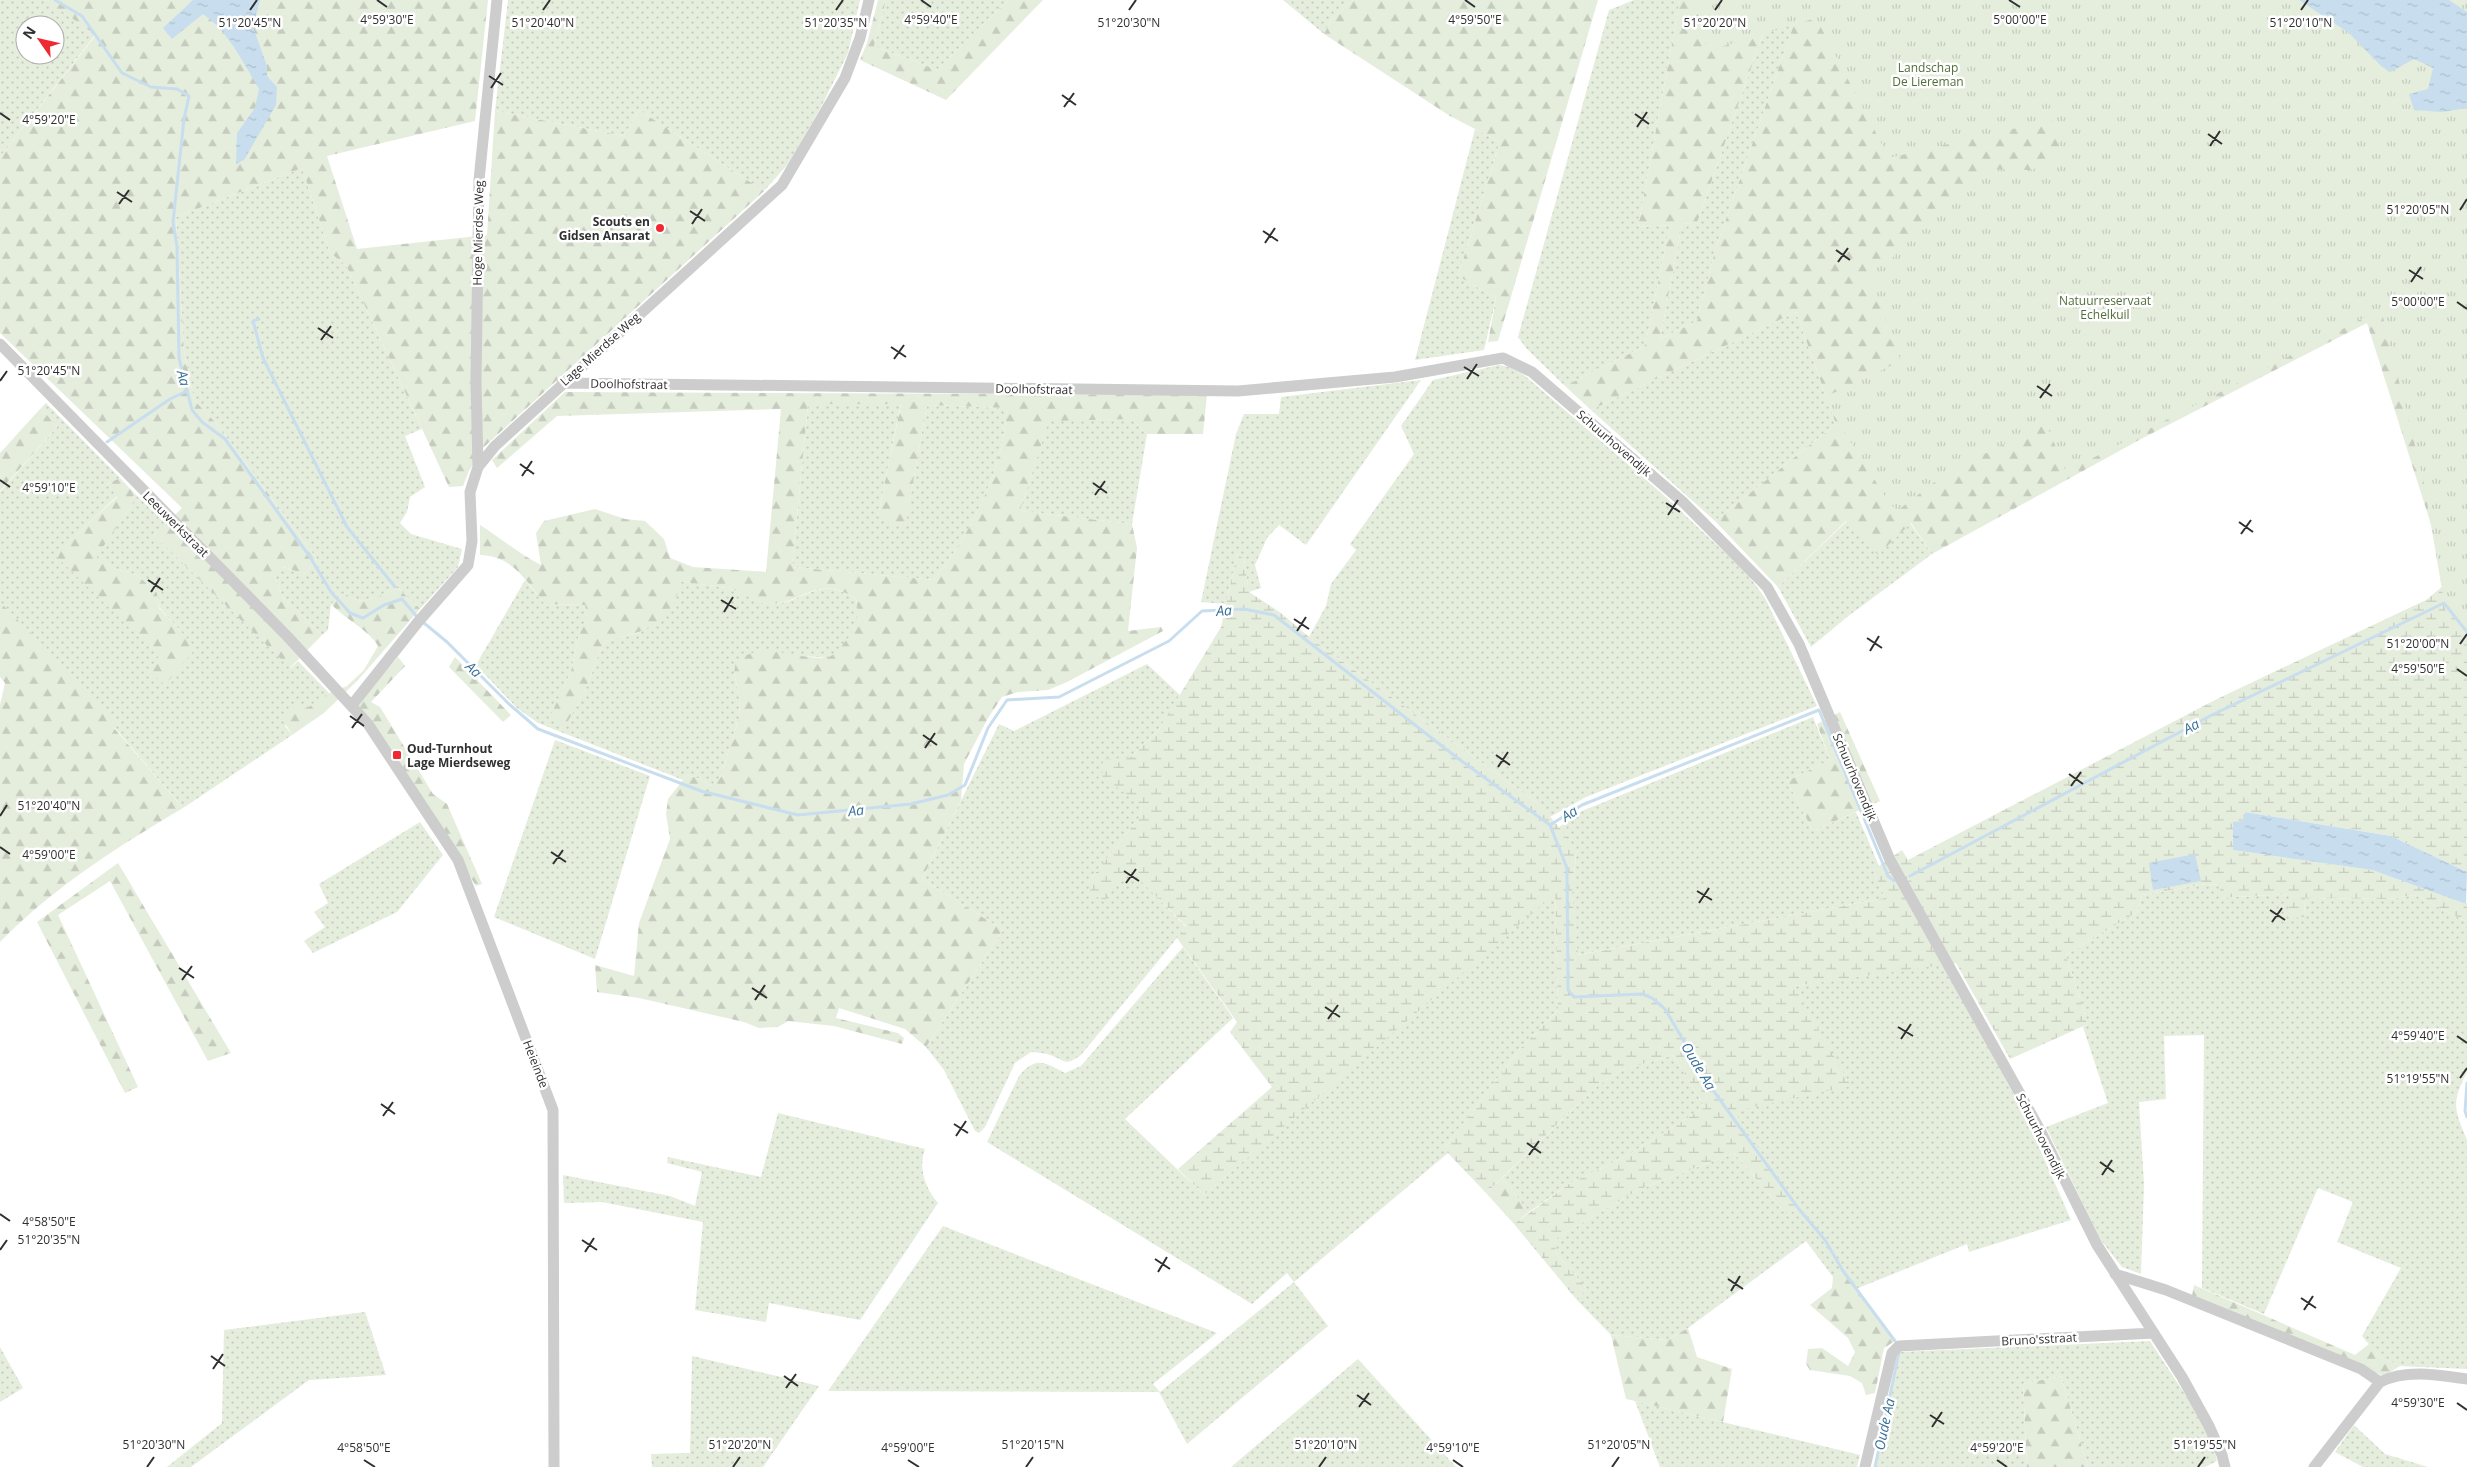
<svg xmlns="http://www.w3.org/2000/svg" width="2467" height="1467" font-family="'Open Sans',sans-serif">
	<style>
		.grass { fill: url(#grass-dots); fill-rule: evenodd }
		.forest { fill: url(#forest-firs); fill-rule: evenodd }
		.wetland { fill: url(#wetland-marsh) }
		.park { fill: url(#park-tufts) }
		.water { fill: url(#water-ripples) }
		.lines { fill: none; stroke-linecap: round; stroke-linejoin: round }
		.stream { stroke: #c8deee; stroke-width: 3 }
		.minor { stroke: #cdcdcd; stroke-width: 11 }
		.ticks { fill: none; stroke: #303030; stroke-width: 2 }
		.poi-dot { fill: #ef2933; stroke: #fff; stroke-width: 2 }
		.labels { text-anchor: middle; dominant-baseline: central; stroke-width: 5; stroke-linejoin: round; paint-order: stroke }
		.park-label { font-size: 12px; fill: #516e3a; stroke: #fff }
		.poi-label { font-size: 12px; font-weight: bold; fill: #303030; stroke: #fff; text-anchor: end }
		.street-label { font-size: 12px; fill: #303030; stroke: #fff }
		.water-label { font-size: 14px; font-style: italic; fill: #387097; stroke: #fff }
		.ticks-label { font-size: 12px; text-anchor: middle; fill: #303030; stroke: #fff; stroke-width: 5; stroke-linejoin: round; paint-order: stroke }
	</style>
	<defs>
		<pattern id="grass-dots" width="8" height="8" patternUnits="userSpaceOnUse" patternTransform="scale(1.25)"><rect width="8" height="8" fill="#e5eddd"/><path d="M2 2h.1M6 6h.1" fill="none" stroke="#c5ccbe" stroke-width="1.8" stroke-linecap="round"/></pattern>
		<pattern id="forest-firs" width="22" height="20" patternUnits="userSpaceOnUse" patternTransform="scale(1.25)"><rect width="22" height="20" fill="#e5eddd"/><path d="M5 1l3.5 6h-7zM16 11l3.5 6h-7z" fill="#c5ccbe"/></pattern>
		<pattern id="wetland-marsh" width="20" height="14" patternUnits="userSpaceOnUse" patternTransform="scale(1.25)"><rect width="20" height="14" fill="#e5eddd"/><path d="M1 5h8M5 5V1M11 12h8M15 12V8" fill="none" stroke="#c5ccbe"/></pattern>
		<pattern id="park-tufts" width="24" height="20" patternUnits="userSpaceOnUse" patternTransform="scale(1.25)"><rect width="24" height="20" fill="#e5eddd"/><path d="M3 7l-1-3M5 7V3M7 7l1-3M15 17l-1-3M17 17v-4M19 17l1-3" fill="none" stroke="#c5ccbe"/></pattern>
		<pattern id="water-ripples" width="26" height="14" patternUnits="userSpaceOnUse" patternTransform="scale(1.25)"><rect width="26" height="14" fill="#c8deee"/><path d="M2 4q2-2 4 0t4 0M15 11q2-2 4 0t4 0" fill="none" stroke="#acbfcc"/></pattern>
	</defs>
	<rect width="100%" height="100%" fill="#fff"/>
	<path class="grass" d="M0 0H46L96 34 0 157ZM25 25H55V55H25Z
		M508 0H860L848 53 821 107 788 164 764 191 639 110 624 136 495 111Z
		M886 0H1008L937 70 874 46Z
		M1283 0H1353L1331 20 1324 34Z
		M1634 0H1680L1638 227 1670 225 1645 346 1565 386 1526 348 1518 337 1609 10Z
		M1795 21 1715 251 1697 321 1660 339 1682 224 1697 223 1764 31Z
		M1475 129 1500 142 1458 276 1496 298 1484 350 1415 360Z
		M302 168 330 253 346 265 422 429 405 436 425 487 410 497 407 512 400 523 411 534 462 549 458 567 420 609 398 588C379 595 361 609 345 593L331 604 328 630 322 635 283 598 275 577 283 567 304 574 317 559 215 422 194 400 184 351 176 217Z
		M1796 312 1836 424 1715 521 1591 410Z
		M1499 365 1510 367 1524 375 1659 491 1746 572 1765 598 1817 706 1586 797 1550 817 1540 805 1309 637 1326 606 1331 584 1356 550 1350 544 1414 454 1401 426 1433 380Z
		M1421 380 1306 545 1279 525 1267 538 1255 565 1261 588 1249 592 1244 559 1237 554 1226 604 1201 602 1236 434 1244 414H1279L1281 397Z
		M46 403 120 478 107 484 117 496 56 555 160 656 149 672 195 648 159 607 157 593 137 575 115 569 95 557 132 505 134 493 166 524 154 535 291 668 298 661 329 693 285 726 292 735 183 808 114 727 119 723 0 602V492L57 427 41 408Z
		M901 403 878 516 905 526 927 405 1007 408C1003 471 972 531 934 580L792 567 808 404Z
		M1132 419 1147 434 1132 524 1020 511 1049 420Z
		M1847 521 1910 523 1932 554 1847 617 1811 647 1778 587Z
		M525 580 545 604 585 605 587 619 579 635 571 671 551 716 564 727C573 712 582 697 589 681 595 667 597 653 606 641L638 633 680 581C699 585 720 585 737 591 747 594 759 604 769 604 804 605 817 573 856 599L859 615 854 631 838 652 828 658 804 656 734 673 740 699 739 719 720 778 710 786 701 779 687 775 683 780 538 723 517 708 476 665Z
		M1147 664 1180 695 1159 729 1131 757 1126 792 1142 806 1139 818 1089 881 1129 868 1186 927 1081 1055C1063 1068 1065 1059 1047 1054 1042 1053 1036 1052 1031 1052L1015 1063 985 1127 979 1133 975 1131 944 1070 926 1047 1003 930 922 879 999 724 1014 731Z
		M1813 717 1830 760 1787 781 1813 831 1856 812 1879 866 1873 870 1885 898 1577 955 1572 895 1576 854 1559 827 1582 811Z
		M555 740 650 776 595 959 494 917Z
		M420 822 443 855 397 912 313 953 304 941 325 927 314 912 328 903 319 884Z
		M2206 884 2220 885V898L2290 894 2304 917 2305 898 2388 899 2415 895 2467 922V1072C2451 1103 2454 1109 2467 1140V1369L2400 1366 2379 1356 2362 1336 2401 1268 2337 1242 2353 1202 2318 1188 2264 1314 2202 1288 2204 1035 2164 1036 2166 1099 2139 1102 2144 1185 2141 1274 2122 1267 2100 1239 2046 1127 2108 1103 2083 1027 2088 1024 2066 955 2137 912 2142 895Z
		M1555 893 1558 1010 1520 1049 1444 1149 1448 1153 1294 1282 1328 1326 1187 1444 1159 1392 828 1391 943 1226 1217 1333 1153 1384 1160 1392 1294 1282 1287 1273 1252 1304 987 1142 1019 1076C1036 1056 1044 1062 1065 1073L1081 1066 1183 947 1233 1018 1125 1119 1204 1195Z
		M1944 964 2027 1120 2071 1220 1969 1252 1967 1244 1856 1289 1843 1271 1833 1277 1806 1241 1688 1328 1667 1340 1611 1335 1576 1299 1587 1289 1556 1253 1555 1239 1640 1189 1734 1153 1787 1215 1798 1208 1733 1111 1794 986Z
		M1673 1055 1705 1107 1628 1155 1569 1184 1529 1212 1502 1178 1597 1086 1622 1070Z
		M778 1113 925 1149C918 1168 925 1188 938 1203L860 1320 769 1303 766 1322 695 1310 703 1222 602 1202 564 1203 563 1175 670 1196 695 1206 702 1172 667 1163 668 1157 761 1177Z
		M365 1312 386 1375 309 1380 191 1467H167L222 1423 224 1330Z
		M2150 1341 2200 1417 2213 1443 2217 1461 2205 1467H2088L2061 1376 2023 1384 2027 1467H1875L1899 1352Z
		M0 1347 23 1388 0 1402Z
		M692 1356 819 1386 763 1467H652L651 1454 690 1453Z
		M1358 1359 1456 1467H1231Z
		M1635 1401 1860 1455 1857 1467H1660Z
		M2354 1425 2385 1454 2428 1467H2363L2335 1452Z"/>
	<path class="forest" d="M46 0H488L475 121 327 156 357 249 487 235 495 111 624 136 639 110 764 191 484 447 469 471 463 486 449 487 346 265 330 253 302 168 176 217 184 351 194 400 215 422 317 559 304 574 284 567 275 577 283 598 322 635 290 668 154 535 182 508 0 333V157L96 35Z
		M878 0H886L874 46 937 70 1008 0H1043L946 100 860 60 867 43Z
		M1353 0H1598L1498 341 1488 342 1496 298 1458 276 1500 142 1450 116 1324 34 1331 20Z
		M1680 0H2279L2287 8 2467 566 2449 581 2367 323 2141 439 1932 554 1911 523 1878 555 1846 521 1778 587 1715 521 1836 424 1796 312 1591 410 1565 386 1645 346 1670 225 1638 227ZM1795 21 1715 251 1697 321 1660 339 1682 224 1697 223 1764 31Z
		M565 392 1207 395 1203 434H1147L1132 419 1049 421 1020 511 1132 524 1137 548 1128 631 1161 627 1163 631 1067 682 1048 690 1018 692 1002 697 988 718 964 764 961 800 922 879 1003 930 926 1047 905 1029 839 1008 836 1018 898 1033 904 1038 902 1044 834 1026 788 1021 778 1027 759 1028 744 1022 639 998 597 992 595 965 634 976 639 923 670 839 666 814 668 799 687 775 701 779 710 786 720 778 739 719 740 699 734 673 736 661C763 643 781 654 810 657 816 658 824 659 829 657 838 653 842 645 848 638 858 625 859 614 856 599 817 573 804 604 769 604 759 604 747 595 737 591 720 585 699 585 680 581 675 623 643 633 606 641 597 653 595 667 589 681 582 697 573 712 564 728L550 717 571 671 579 635 587 619 585 605 545 604C525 580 513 556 480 555V525C501 538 519 554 541 565L536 533 544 521 595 509 625 519 645 521 664 539 670 558 693 567 766 572 781 409 557 416 497 468 492 460ZM808 404H901L878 516 889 525 905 527 927 405 1007 408C1003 471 972 531 934 580L792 567Z
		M41 408 57 427 0 491V453Z
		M120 478 134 493 132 505 96 557 115 569 137 575 157 593 159 608 196 648 165 685 149 671 159 656 55 555 117 497 107 484Z
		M398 588 420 609 358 680 324 713 292 735 283 720 290 705 299 704 306 709 329 693 347 686 364 670 378 646C369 630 345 619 331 604L345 593C361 609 379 595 398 588Z
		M0 602 120 723 114 728 183 808C117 847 54 887 0 942V705L5 683 0 677Z
		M398 657 405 666 371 702 380 707 433 794 447 804 482 884 476 886 418 794 357 705Z
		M455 657 511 715 503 722 449 667Z
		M1840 712 1880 801 1813 831 1787 781 1830 760 1817 724Z
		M118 863 231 1053 208 1061 110 881 58 915 138 1087 125 1093 37 922Z
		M1502 1178 1529 1212 1514 1224 1486 1193Z
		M1843 1271 1895 1341 1884 1348 1875 1393 1866 1395 1862 1383 1850 1376 1810 1370 1806 1364 1808 1349 1822 1348 1848 1366 1855 1352 1848 1338 1810 1305 1832 1288 1833 1277Z
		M2194 1285 2355 1355 2369 1344 2379 1356 2400 1366 2384 1376 2192 1296Z
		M1688 1328 1697 1357 1732 1369 1723 1422 1626 1399 1611 1335 1667 1340Z
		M2061 1376 2088 1467H2027L2023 1384Z"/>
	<path class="wetland" d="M1237 554 1244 559 1249 592 1281 613 1309 637 1540 805 1564 833 1576 853 1572 895 1578 955 1885 898 1873 870 1902 850 1908 860 2217 699 2426 600 2449 581 2467 613V872L2391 836 2245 812 2242 821 2233 823V850L2372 870 2466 904 2467 902V922L2415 895 2388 899 2305 898 2304 918 2288 917 2289 894 2220 898V885L2206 884 2142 895 2137 912 2066 955 2088 1024 2010 1059 1956 963 1794 986 1851 1086 1734 1111 1798 1208 1787 1215 1734 1153 1640 1189 1555 1239 1556 1253 1587 1289 1576 1299 1514 1224 1569 1184 1628 1155 1705 1107 1673 1055 1622 1070 1597 1086 1486 1193 1444 1149 1520 1049 1558 1010 1555 894 1204 1195 1178 1169 1272 1087 1230 1032 1237 1022 1177 938 1186 926 1129 869 1105 900 1091 895 1089 881 1139 818 1142 806 1102 776 1103 760 1131 757 1159 729 1221 627Z"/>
	<path class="park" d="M1695 0H2467V630L2454 614 2446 613 2423 478 2381 309 2066 472 2046 423 1945 474 1897 511 1888 501 1823 398 1901 361 1867 269 1887 262 1899 252 1914 232 1962 185 1984 169 2031 170 2063 158 2051 120 1889 158 1816 18 1707 51Z"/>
	<path class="water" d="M193 0H260L253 27 267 66V76L277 87 276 105 244 160 236 164 237 133 255 108 259 89C244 64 228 31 203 14L172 39 163 28Z
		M2299 0H2449L2467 12V108L2442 112 2414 110 2409 94 2428 89 2433 68 2414 59 2390 72 2381 66 2349 33Z
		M2245 812 2391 836 2467 872 2466 904 2372 870 2233 850V822L2242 821Z
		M2195 854 2201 881 2153 890 2149 863Z"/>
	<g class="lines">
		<path class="stream" d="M55 0 82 16 122 73 151 87 177 89 189 96 184 119 173 222 177 247 179 358 192 410 202 422 225 439 310 557 331 592 350 613 363 618 384 605 402 599 418 618 447 642 509 704 538 729 701 791 798 815 911 804 948 795 965 785 988 728 1007 700 1059 697 1169 641 1202 611 1244 609 1274 615 1456 757 1550 825 1582 805 1819 710 1888 876 1894 881
			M259 319 253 321 263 358 347 527 395 587
			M107 442 170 399 187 391
			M1550 825 1567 868 1568 990 1574 997 1642 994 1652 998 1665 1009 1710 1086 1798 1208 1825 1240 1843 1271 1895 1341
			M1910 876 2210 716 2444 603 2467 632
			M2467 1083 2465 1111 2467 1117
			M1875 1467 1899 1352"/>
		<path class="minor" d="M0 344 287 636 368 724 458 860 553 1110 554 1467
			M562 383 1238 391 1395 377 1503 358 1532 372 1684 503 1767 587 1799 644 1890 860 2040 1130 2097 1245 2182 1377 2209 1426 2222 1455 2225 1467
			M478 467 476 381 479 180 497 0
			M352 705 418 622 468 565 472 541 470 492 478 467 495 446 782 185 845 78 860 38 869 0
			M2115 1274 2166 1290 2361 1369 2380 1382
			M1865 1467 1892 1353 1899 1346 2154 1333
			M2314 1467 2380 1382C2407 1369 2438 1375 2467 1379"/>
	</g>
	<path class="ticks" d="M377 0 387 7M921 0 931 7M1465 0 1475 7M2009 0 2020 7M250 10 257 0M543 10 550 0M836 10 843 0M1129 10 1136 0M1715 10 1722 0M2301 10 2308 0M489 76 503 85M491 88 501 73M1062 95 1076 105M1064 107 1074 93M0 113 10 120M1635 114 1649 124M1637 127 1647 112M2208 134 2222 144M2210 146 2220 131M117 192 132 202M119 204 129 190M2460 210 2467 199M690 211 705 221M692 224 702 209M1263 231 1278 241M1265 243 1275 228M1836 250 1850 260M1838 262 1848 248M2409 270 2423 279M2411 282 2421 267M2457 302 2467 309M318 328 333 338M321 340 331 326M891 347 906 357M894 359 904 345M1464 367 1479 376M1467 379 1477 364M0 381 7 371M2037 386 2052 396M2040 398 2050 384M520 464 534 474M522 476 532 461M0 480 10 487M1093 483 1107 493M1095 495 1105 481M1666 503 1680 512M1668 515 1678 500M2239 522 2253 532M2241 534 2251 520M148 580 163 590M151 592 160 578M721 600 736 609M724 612 733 597M1294 619 1309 629M1297 631 1306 617M1867 638 1882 648M2460 644 2467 634M1870 651 1879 636M2457 669 2467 676M350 716 364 726M352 728 362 714M923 735 937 745M925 748 935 733M1496 755 1510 765M1498 767 1508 752M2069 774 2083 784M2071 786 2081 772M0 816 7 805M0 847 10 854M551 852 566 862M553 864 563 850M1124 871 1139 881M1126 883 1136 869M1697 891 1712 900M1699 903 1709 888M2270 910 2285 920M2272 922 2282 908M179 968 194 978M182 980 192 966M752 988 767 998M755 1000 765 985M1325 1007 1340 1017M1328 1019 1338 1005M1898 1027 1913 1036M2457 1036 2467 1043M1901 1039 1911 1024M2460 1078 2467 1068M381 1104 395 1114M383 1116 393 1102M954 1124 968 1133M956 1136 966 1121M1527 1143 1541 1153M1529 1155 1539 1141M2100 1162 2114 1172M2102 1175 2112 1160M0 1214 10 1221M582 1240 597 1250M0 1250 7 1240M585 1252 594 1238M1155 1259 1170 1269M1158 1272 1167 1257M1728 1279 1743 1289M1731 1291 1740 1276M2301 1298 2316 1308M2304 1310 2313 1296M211 1356 225 1366M213 1369 223 1354M784 1376 798 1386M786 1388 796 1374M1357 1395 1371 1405M2457 1403 2467 1410M1359 1407 1369 1393M1930 1415 1944 1424M1932 1427 1942 1412M364 1460 375 1467M908 1460 919 1467M1453 1460 1463 1467M1997 1460 2007 1467M147 1467 154 1457M733 1467 740 1457M1026 1467 1033 1457M1319 1467 1326 1457M1612 1467 1619 1457M2198 1467 2205 1457"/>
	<g class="poi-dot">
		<circle cx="660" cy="228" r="5"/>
		<rect x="392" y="750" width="10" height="10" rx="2.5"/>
	</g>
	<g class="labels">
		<g class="park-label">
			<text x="1928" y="67">Landschap<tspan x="1928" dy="14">De Liereman</tspan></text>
			<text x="2105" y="300">Natuurreservaat<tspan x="2105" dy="14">Echelkuil</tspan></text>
		</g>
		<g class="poi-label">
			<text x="650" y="221">Scouts en<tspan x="650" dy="14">Gidsen Ansarat</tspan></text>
			<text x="407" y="748" text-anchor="start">Oud-Turnhout<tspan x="407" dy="14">Lage Mierdseweg</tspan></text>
		</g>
		<g class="street-label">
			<text transform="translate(478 233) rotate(-89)">Hoge Mierdse Weg</text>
			<text transform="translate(600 349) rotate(-42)">Lage Mierdse Weg</text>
			<text transform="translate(629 384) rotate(1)">Doolhofstraat</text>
			<text transform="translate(1034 389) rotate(1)">Doolhofstraat</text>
			<text transform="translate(1614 443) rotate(41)">Schuurhovendijk</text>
			<text transform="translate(176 524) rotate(45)">Leeuwerkstraat</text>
			<text transform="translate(1855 777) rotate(67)">Schuurhovendijk</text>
			<text transform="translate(536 1064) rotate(69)">Heieinde</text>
			<text transform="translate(2041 1136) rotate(63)">Schuurhovendijk</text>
			<text transform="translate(2039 1339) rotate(-3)">Bruno'sstraat</text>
		</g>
		<g class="water-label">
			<text transform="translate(184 378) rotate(76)">Aa</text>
			<text transform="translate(1224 610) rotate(-4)">Aa</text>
			<text transform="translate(474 669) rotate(43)">Aa</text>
			<text transform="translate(2191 726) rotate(-28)">Aa</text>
			<text transform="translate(856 810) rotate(-6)">Aa</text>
			<text transform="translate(1569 813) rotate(-33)">Aa</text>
			<text transform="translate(1699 1066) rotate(59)">Oude Aa</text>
			<text transform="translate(1884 1424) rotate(-78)">Oude Aa</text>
		</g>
	</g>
	<g class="ticks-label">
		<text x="931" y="24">4°59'40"E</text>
		<text x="1475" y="24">4°59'50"E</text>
		<text x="387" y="24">4°59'30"E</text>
		<text x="2020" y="24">5°00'00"E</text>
		<text x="543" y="27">51°20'40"N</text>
		<text x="836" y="27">51°20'35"N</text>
		<text x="1129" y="27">51°20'30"N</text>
		<text x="1715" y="27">51°20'20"N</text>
		<text x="2301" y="27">51°20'10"N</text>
		<text x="250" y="27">51°20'45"N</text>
		<text x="49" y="124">4°59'20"E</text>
		<text x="2418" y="214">51°20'05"N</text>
		<text x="2418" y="306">5°00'00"E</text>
		<text x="49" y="375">51°20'45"N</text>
		<text x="49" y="492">4°59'10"E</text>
		<text x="2418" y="648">51°20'00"N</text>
		<text x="2418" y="673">4°59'50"E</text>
		<text x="49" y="810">51°20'40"N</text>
		<text x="49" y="859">4°59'00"E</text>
		<text x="2418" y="1040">4°59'40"E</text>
		<text x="2418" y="1083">51°19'55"N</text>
		<text x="49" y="1226">4°58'50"E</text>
		<text x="49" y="1244">51°20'35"N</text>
		<text x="2418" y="1407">4°59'30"E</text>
		<text x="154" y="1449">51°20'30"N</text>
		<text x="740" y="1449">51°20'20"N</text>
		<text x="1033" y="1449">51°20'15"N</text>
		<text x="1326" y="1449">51°20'10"N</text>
		<text x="1619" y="1449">51°20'05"N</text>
		<text x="2205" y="1449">51°19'55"N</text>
		<text x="364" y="1452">4°58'50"E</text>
		<text x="908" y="1452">4°59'00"E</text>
		<text x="1453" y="1452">4°59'10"E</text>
		<text x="1997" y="1452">4°59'20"E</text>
	</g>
	<g transform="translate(40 40) rotate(304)"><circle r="24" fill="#ffffff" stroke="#acacac"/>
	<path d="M0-4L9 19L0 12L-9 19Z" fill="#ef2933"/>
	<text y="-8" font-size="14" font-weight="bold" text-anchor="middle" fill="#303030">N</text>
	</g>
</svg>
